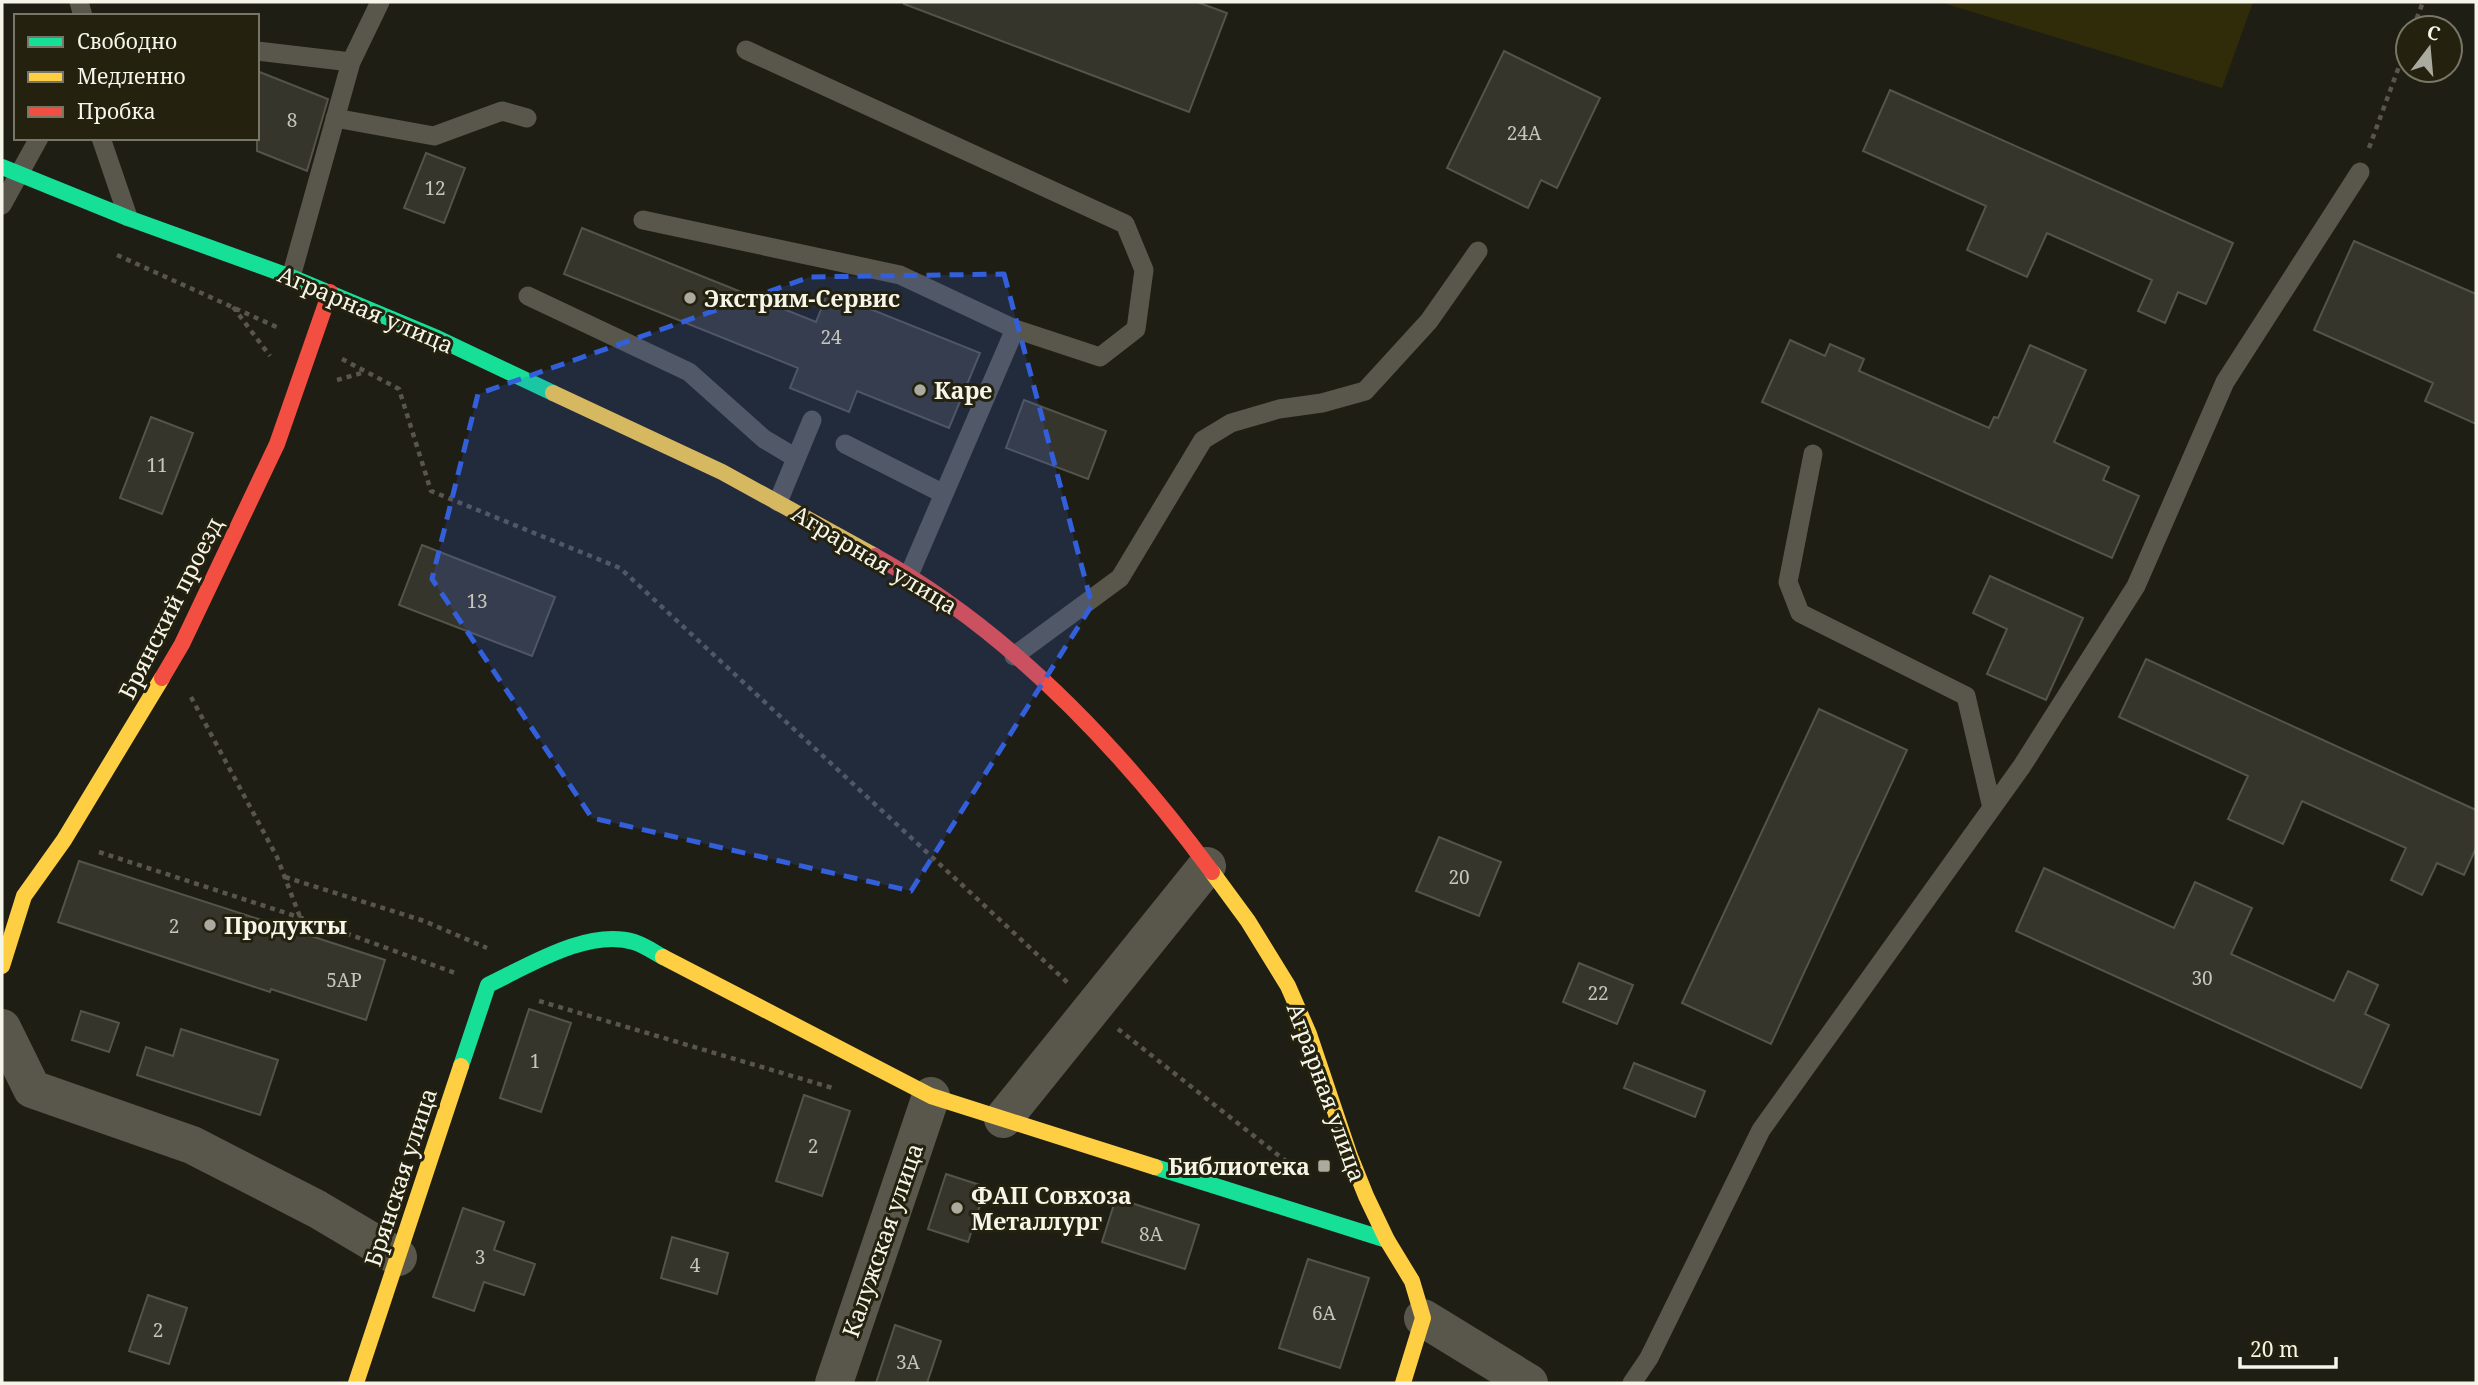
<svg xmlns="http://www.w3.org/2000/svg" width="2478" height="1385" font-family="'Noto Serif',serif">
	<style>
		.green { fill: #302c0a }
		.building { fill: #36352c; stroke: #55544b; stroke-width: 2 }
		.lines { fill: none; stroke-linecap: round; stroke-linejoin: round }
		.path { stroke: #58564c; stroke-width: 4.5; stroke-dasharray: 5 5; stroke-linecap: butt }
		.lane { stroke: #59574b; stroke-width: 19 }
		.street { stroke: #59574b; stroke-width: 38 }
		.fast { stroke: #16e098; stroke-width: 16 }
		.slow { stroke: #ffcf43; stroke-width: 16 }
		.jam { stroke: #f24e42; stroke-width: 16 }
		.marked { fill: #335fda; fill-opacity: 0.2; stroke: #335fda; stroke-width: 5; stroke-dasharray: 14 9; stroke-linejoin: round }
		.poi-dot { fill: #abaa9e; stroke: #24220f; stroke-width: 2.5 }
		.labels { text-anchor: middle; dominant-baseline: central; stroke-width: 6; stroke-linejoin: round; paint-order: stroke }
		.number-label { font-size: 19px; fill: #c6c5ba }
		.poi-label { font-size: 23px; font-weight: bold; fill: #f6f5e9; stroke: #24220f; text-anchor: start }
		.street-label { font-size: 23px; fill: #f6f5e9; stroke: #24220f }
	</style>
	<rect width="100%" height="100%" fill="#1f1e14"/>
	<path class="green" d="M1940 2H2253L2222 88Z"/>
	<path class="building" d="M905 2H1197L1227 13 1189 112 904 4Z
		M1504 51 1600 98 1557 188 1541 180 1528 208 1447 168Z
		M257 71 328 99 307 171 257 151Z
		M1890 90 2233 243 2206 304 2178 292 2165 323 2138 311 2152 280 2047 233 2027 277 1967 250 1986 206 1863 151Z
		M426 153 465 168 444 223 404 208Z
		M582 228 816 322 828 292 980 353 949 428 857 391 849 412 790 388 798 368 564 274Z
		M2354 241 2476 294V424L2425 401 2433 383 2314 330Z
		M1790 340 1825 356 1830 344 1864 359 1859 371 1989 428 1994 417 1998 418 2030 345 2086 370 2054 442 2109 467 2103 480 2139 496 2112 558 1762 402Z
		M1024 400 1106 431 1088 479 1006 448Z
		M151 417 193 433 162 514 120 498Z
		M422 545 555 597 532 656 399 605Z
		M1990 576 2083 618 2046 700 1987 674 2007 629 1973 613Z
		M2146 659 2476 810V848L2464 875 2437 863 2422 895 2391 880 2406 848 2302 801 2283 844 2228 819 2248 776 2119 717Z
		M1819 709 1907 750 1771 1044 1682 1003Z
		M1439 837 1501 862 1479 916 1416 891Z
		M79 861 385 960 366 1020 271 989 270 992 58 922Z
		M2044 868 2174 928 2195 882 2252 908 2231 954 2334 1001 2348 971 2378 985 2365 1014 2389 1025 2361 1088 2016 931Z
		M1579 963 1633 985 1617 1024 1563 1002Z
		M529 1009 571 1023 541 1112 500 1098Z
		M81 1011 119 1023 109 1052 72 1040Z
		M181 1029 278 1060 260 1115 137 1075 146 1047 173 1056Z
		M1634 1063 1705 1091 1695 1117 1624 1088Z
		M804 1095 850 1111 822 1196 776 1181Z
		M946 1174 986 1187 968 1242 928 1229Z
		M1116 1198 1199 1225 1185 1269 1102 1242Z
		M463 1208 504 1222 494 1250 535 1264 524 1295 484 1282 474 1311 433 1297Z
		M672 1237 728 1253 717 1294 661 1278Z
		M1308 1259 1369 1278 1340 1368 1279 1348Z
		M148 1295 187 1308 169 1364 129 1351Z
		M895 1325 941 1341 927 1383H876Z"/>
	<g class="lines">
		<path class="path" d="M2413 28 2423 2
			M2369 148 2408 42
			M117 255 281 329
			M233 307 270 356
			M342 359 399 389 431 491 620 568 1068 983
			M337 380 365 372
			M191 697 277 857 300 917
			M99 852 329 927 455 973
			M285 877 424 921 487 948
			M539 1001 836 1089
			M1118 1029 1301 1173"/>
		<path class="lane" d="M79 2 83 16
			M257 51 351 62
			M335 118 434 136 502 111 527 118
			M101 138 128 217
			M2 205 39 138
			M643 220 900 275 1015 329 1100 357 1136 329 1144 270 1125 224 746 50
			M291 277 351 62 380 2
			M528 296 689 372 764 439 796 458
			M845 444 944 494
			M1813 454 1788 582 1800 613 1966 696 1992 808
			M778 502 812 420
			M909 575 1015 329
			M1014 656 1120 578 1203 440 1231 423 1279 409 1322 403 1365 391 1429 321 1478 251
			M1632 1383 1649 1358 1761 1130 2022 766 2136 586 2225 382 2360 172"/>
		<path class="street" d="M2 1028 32 1089 192 1145 317 1209 398 1257
			M1003 1119 1207 866
			M1423 1318 1529 1383
			M834 1383 931 1096"/>
		<path class="fast" d="M2 167 128 218 291 277 437 338 553 393
			M461 1066 488 985C528 966 588 928 634 942 644 945 654 952 663 957
			M1155 1167 1387 1240"/>
		<path class="slow" d="M553 393 722 472 875 556
			M1212 872 1248 921 1288 986 1309 1034 1350 1156 1366 1196 1387 1240 1412 1281 1423 1318 1403 1383
			M663 957 931 1096 1155 1167
			M2 966 24 896 64 840 162 678
			M356 1383 461 1066"/>
		<path class="jam" d="M875 556C1008 630 1122 750 1212 872
			M162 678 182 644 277 444 330 292"/>
	</g>
	<path class="marked" d="M1004 274 1092 605 911 891 592 818 432 579 478 394 810 277Z"/>
	<g class="poi-dot">
		<circle cx="690" cy="298" r="7"/>
		<circle cx="920" cy="390" r="7"/>
		<circle cx="210" cy="925" r="7"/>
		<rect x="1317" y="1159" width="14" height="14" rx="3.5"/>
		<circle cx="957" cy="1208" r="7"/>
	</g>
	<g class="labels">
		<g class="number-label">
			<text x="292" y="120">8</text>
			<text x="1524" y="133">24А</text>
			<text x="435" y="188">12</text>
			<text x="831" y="337">24</text>
			<text x="157" y="465">11</text>
			<text x="477" y="601">13</text>
			<text x="1459" y="877">20</text>
			<text x="174" y="926">2</text>
			<text x="2202" y="978">30</text>
			<text x="344" y="980">5АР</text>
			<text x="1598" y="993">22</text>
			<text x="535" y="1061">1</text>
			<text x="813" y="1146">2</text>
			<text x="1151" y="1234">8А</text>
			<text x="480" y="1257">3</text>
			<text x="695" y="1265">4</text>
			<text x="1324" y="1313">6А</text>
			<text x="158" y="1330">2</text>
			<text x="908" y="1362">3А</text>
		</g>
		<g class="poi-label">
			<text x="704" y="298">Экстрим-Сервис</text>
			<text x="934" y="390">Каре</text>
			<text x="224" y="925">Продукты</text>
			<text x="1310" y="1166" text-anchor="end">Библиотека</text>
			<text x="971" y="1195">ФАП Совхоза<tspan x="971" dy="26">Металлург</tspan></text>
		</g>
		<g class="street-label">
			<text transform="translate(366 309) rotate(23)">Аграрная улица</text>
			<text transform="translate(875 559) rotate(31)">Аграрная улица</text>
			<text transform="translate(170 608) rotate(-63)">Брянский проезд</text>
			<text transform="translate(1327 1092) rotate(70)">Аграрная улица</text>
			<text transform="translate(400 1177) rotate(-72)">Брянская улица</text>
			<text transform="translate(882 1240) rotate(-71)">Калужская улица</text>
		</g>
	</g>
	<rect width="2478" height="1385" fill="none" stroke="#f6f5e9" stroke-width="7"/>
	<rect x="14" y="14" width="245" height="126" fill="#24220f" stroke="#787666" stroke-width="2"/>
	<rect x="28" y="37" width="35" height="10" fill="#16e098" stroke="#787666" stroke-width="2"/>
	<text x="77" y="49" font-size="21" fill="#f6f5e9">Свободно</text>
	<rect x="28" y="72" width="35" height="10" fill="#ffcf43" stroke="#787666" stroke-width="2"/>
	<text x="77" y="84" font-size="21" fill="#f6f5e9">Медленно</text>
	<rect x="28" y="107" width="35" height="10" fill="#f24e42" stroke="#787666" stroke-width="2"/>
	<text x="77" y="119" font-size="21" fill="#f6f5e9">Пробка</text>
	<g transform="translate(2429 49) rotate(16)"><circle r="33" fill="#24220f" stroke="#787666" stroke-width="2"/>
	<path d="M0-5L12 26L0 18L-12 26Z" fill="#abaa9e"/>
	<text y="-10" font-size="19" font-weight="bold" text-anchor="middle" fill="#f6f5e9">С</text>
	</g>
	<path d="M2240 1357v10h96v-10" fill="none" stroke="#f6f5e9" stroke-width="3.5"/>
	<text x="2250" y="1357" font-size="21" fill="#f6f5e9" stroke="#24220f" stroke-width="5" paint-order="stroke">20 m</text>
</svg>
